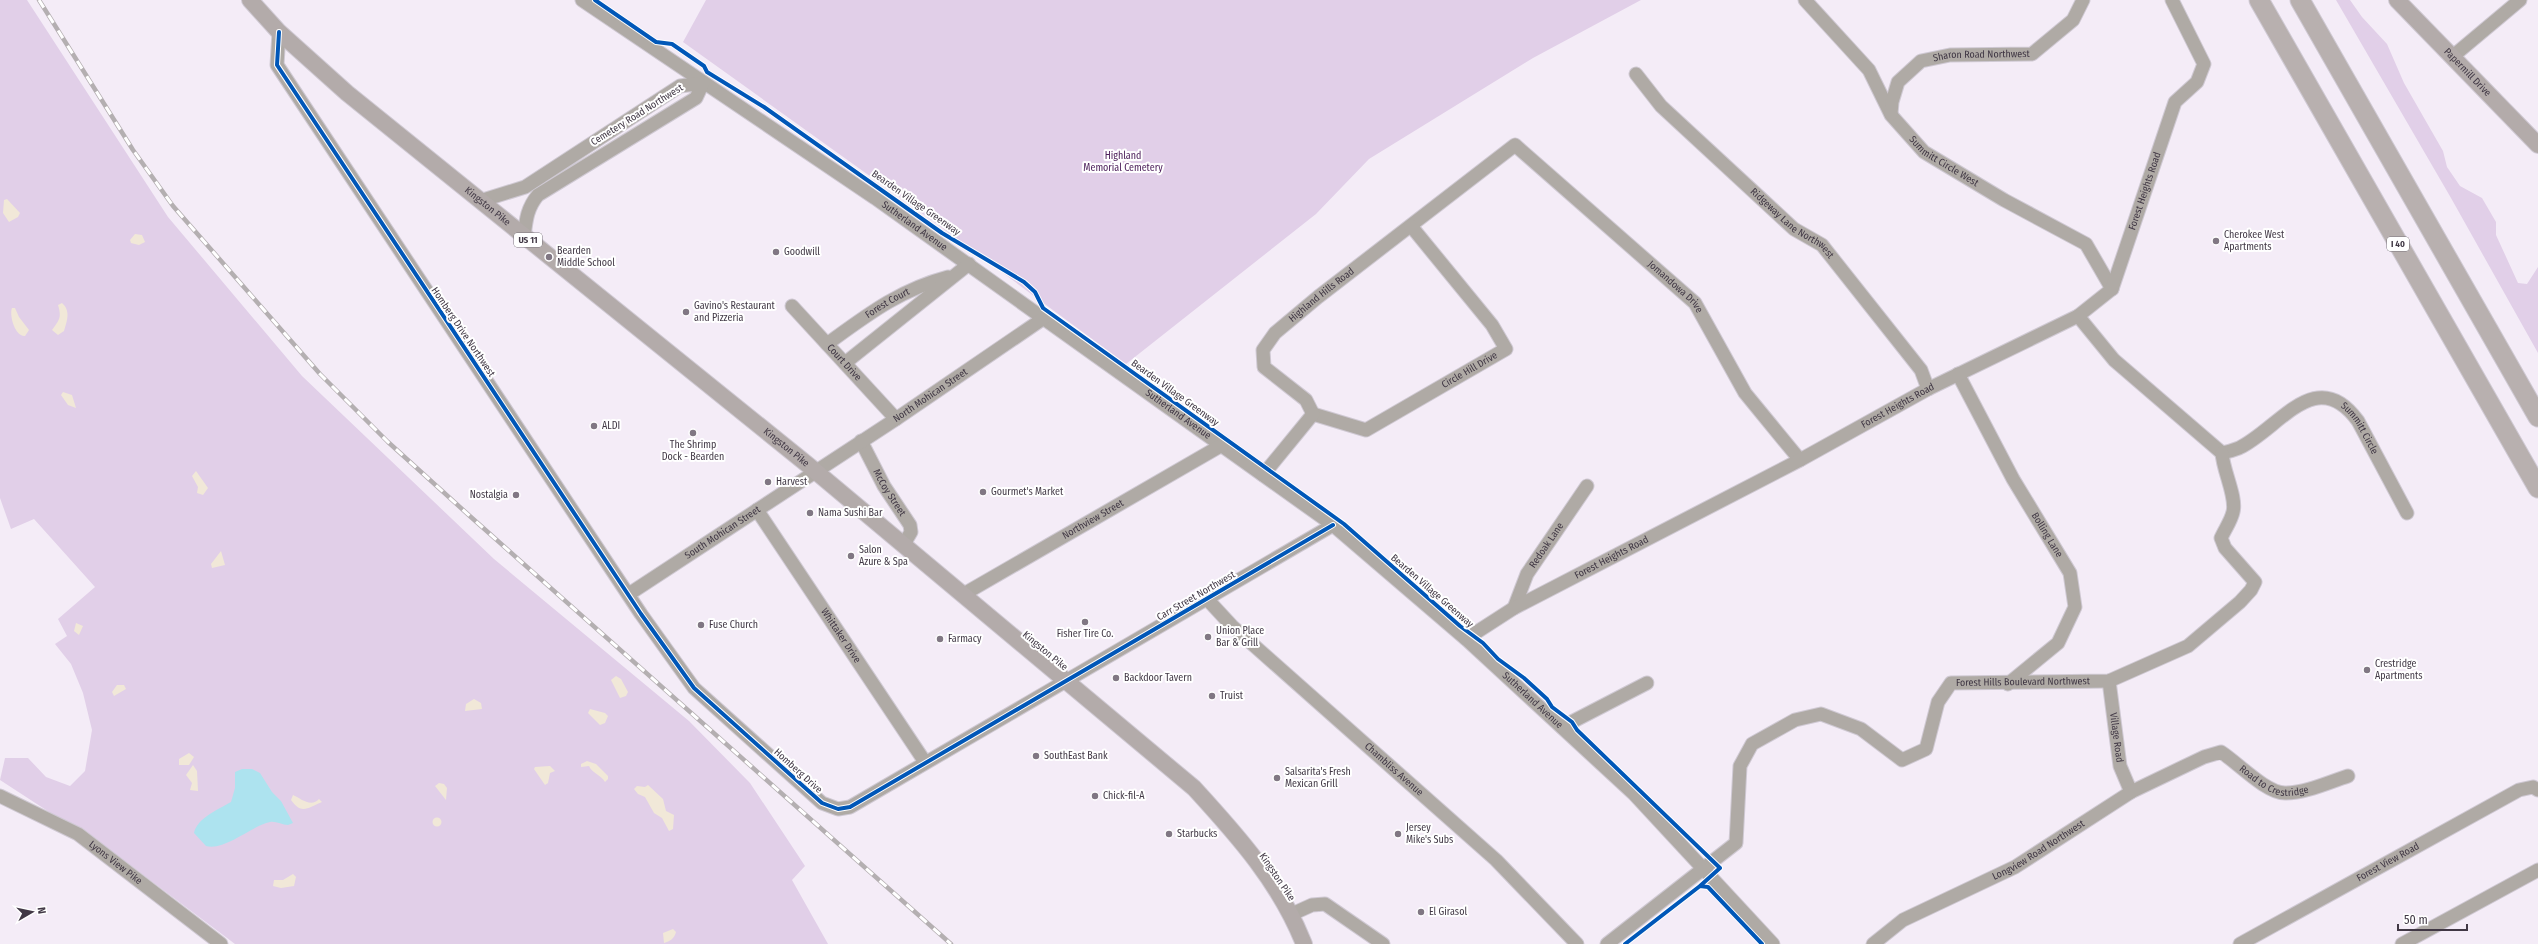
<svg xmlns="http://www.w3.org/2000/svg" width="2538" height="944" font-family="'Fira Sans Condensed',sans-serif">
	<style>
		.green { fill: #e1cfe8 }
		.sand { fill: #f1e8d8 }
		.water { fill: #ade3ef }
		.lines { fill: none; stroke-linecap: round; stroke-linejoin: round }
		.minor-casing { stroke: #cfc9d3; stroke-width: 15 }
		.major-casing { stroke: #cfc9d3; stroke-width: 18 }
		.highway-casing { stroke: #cfc9d3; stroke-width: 21 }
		.minor { stroke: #afaaa5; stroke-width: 13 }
		.major { stroke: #b3abaa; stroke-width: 16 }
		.highway { stroke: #b8b0af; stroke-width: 19 }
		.rail-casing { stroke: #b4afb1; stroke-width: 4.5 }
		.rail { stroke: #fff; stroke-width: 3; stroke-dasharray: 9; stroke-linecap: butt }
		.cycleway-casing { stroke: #fff; stroke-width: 6 }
		.cycleway { stroke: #0057b8; stroke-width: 4 }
		.poi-dot { fill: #807783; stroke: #fff; stroke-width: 1.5 }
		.labels { text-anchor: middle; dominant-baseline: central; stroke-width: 4; stroke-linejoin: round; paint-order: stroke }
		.shield { fill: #fff; stroke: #7a747d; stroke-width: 1 }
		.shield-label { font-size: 9px; font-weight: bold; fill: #413845 }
		.street-label { font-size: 10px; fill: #413845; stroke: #fff }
		.park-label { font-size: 10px; fill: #4d205b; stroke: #fff }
		.poi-label { font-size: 10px; fill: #413845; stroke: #fff; text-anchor: start }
	</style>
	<rect width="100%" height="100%" fill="#f4ecf7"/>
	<path class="green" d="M0 0H27L168 217 302 376 494 559 689 721 750 783 805 866 792 880 828 944H235L126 862 0 780 5 758H28L46 777 70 786 85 771 92 730 83 693 71 664 55 644 67 636 58 619 95 587 34 519 11 529 0 498Z
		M706 0H1641L1533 58 1369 159 1316 214 1126 364 934 222 683 42Z
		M2336 0H2350L2362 17 2387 44 2404 83 2443 151 2447 167 2460 186 2482 198 2496 222V235L2518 283 2527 284 2538 267V353L2451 198Z"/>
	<path class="sand" d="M7 199 20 213 18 217 9 222 3 213 4 200Z
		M135 234 142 235 145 242 139 245 131 243 130 240Z
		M62 303C71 311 67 321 64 331L58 335 52 330C59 320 62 318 58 305Z
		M12 308H15L19 317 29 330 25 336C15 337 9 315 12 308Z
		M63 392 72 395 76 408 68 405 61 395Z
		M196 471 208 488 203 495 197 493 198 487 192 476Z
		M221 551 225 565 212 568 211 564Z
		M76 623 83 626 79 635 74 631Z
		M616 676 621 679 628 692 626 696 620 698 611 680Z
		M117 685H124L126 689 114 696 112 692Z
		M474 699 481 703 482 709 465 711 466 704Z
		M590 709 605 713 608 716 605 723 600 725 588 713Z
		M189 753 194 757 189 765H179V759Z
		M587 761 596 764 608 776V779L605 782C601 775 592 773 589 766L581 767V764Z
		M193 765 197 771 198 791 190 790 192 783 186 775Z
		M550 766 555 771 550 773 548 783 545 785 534 769 535 767Z
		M439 783 444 784 447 788 446 800 435 786Z
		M648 785 663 799 666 811 674 815 673 829 669 831 662 818 654 813 645 797 638 794 634 789 637 786 645 787Z
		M293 795C300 798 311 808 319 799L322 802C307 808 302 815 291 800Z
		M432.5 822a4.5 4.5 0 1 1 9 0a4.5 4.5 0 1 1-9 0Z
		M293 874 296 877 294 886 281 888 273 886 274 880H283Z
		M673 929 676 932C674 939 670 941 664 943L663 933Z"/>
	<path class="water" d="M242 769H252L260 773 272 792 281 801 293 823 288 825C282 825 276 821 270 822 251 826 225 851 206 846L194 833C197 818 219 809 231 802L235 788V772Z"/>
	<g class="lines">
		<defs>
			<g id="minor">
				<path id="s1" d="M582 0 875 198 1333 525 1466 639 1634 794 1773 944"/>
				<path id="s2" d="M1805 0 1869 70 1891 115 1924 152 2004 200 2086 244 2112 289"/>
				<path d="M279 32 277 65 641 614 694 688 822 803 838 809 850 807 1333 525"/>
				<path d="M2452 57 2520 0"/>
				<path id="s3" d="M1636 74 1661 106 1794 229 1822 245 1921 370 1928 389"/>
				<path id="s4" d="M1891 114 1892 102 1898 82 1921 61 1950 55 2032 54 2073 20 2083 0"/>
				<path d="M480 201 525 187 680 86 703 83 696 98 538 195C527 208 526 220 524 237"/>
				<path id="s5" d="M792 306 896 419"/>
				<path id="s6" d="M2078 316 2114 360 2222 453C2227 452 2234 450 2239 448 2279 429 2316 363 2358 421L2407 513"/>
				<path id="s7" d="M827 344C867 315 899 290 948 277"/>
				<path d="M845 363 969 264"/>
				<path id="s8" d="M1958 374 2013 479 2070 573 2075 607 2058 643 2008 684"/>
				<path id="s9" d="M1313 414 1306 400 1264 367 1263 350 1275 333 1318 297 1515 145 1695 303 1745 393 1800 460"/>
				<path id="s10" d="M1313 414 1366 430 1506 349 1492 325 1411 226"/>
				<path id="s11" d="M861 441 884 486 910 525 911 532 904 544"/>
				<path d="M1263 475 1313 414"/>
				<path id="s12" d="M757 510 925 762"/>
				<path id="s13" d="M629 594 896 419 1044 318"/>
				<path id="s14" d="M964 594 1222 445"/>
				<path id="s15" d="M1207 599 1232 626 1496 860 1577 944"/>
				<path id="s16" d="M1514 608 1527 574 1587 486"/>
				<path id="s17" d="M1466 639 1514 608 1800 460 1928 389 2078 316 2112 289 2175 102 2197 82 2204 64 2172 0"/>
				<path id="s18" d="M2109 681 2120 766 2131 792"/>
				<path d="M1562 727 1647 683"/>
				<path id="s19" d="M0 796 78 834 221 944"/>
				<path d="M1292 914 1312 905 1325 904 1383 944"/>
				<path id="s20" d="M1607 944 1736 843 1740 766 1752 744 1795 720 1821 714 1861 729 1902 760 1926 749 1938 702 1951 683 2109 681 2188 646 2240 602 2251 590 2255 582 2225 548 2221 538C2225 529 2231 521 2233 512 2237 497 2223 471 2222 453"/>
				<path id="s21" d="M1873 944 1903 920 2015 867 2131 792 2204 757 2221 752C2238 763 2266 793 2285 793 2306 793 2329 782 2348 776"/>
				<path id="s22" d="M2240 944 2519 790 2533 787 2538 790"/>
				<path d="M2402 944 2538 870"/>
			</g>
			<g id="major">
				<path id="s23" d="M250 0 279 32 347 93 808 465 1194 788C1238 836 1280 883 1304 944"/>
				<path id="s24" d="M2397 0 2538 145"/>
			</g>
			<path id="highway" d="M2259 0 2538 488
				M2300 0 2538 417"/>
		</defs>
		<use href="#minor" class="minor-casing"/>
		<use href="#major" class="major-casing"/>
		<use href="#highway" class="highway-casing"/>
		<use href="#minor" class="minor"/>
		<use href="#major" class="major"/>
		<use href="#highway" class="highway"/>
		<defs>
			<path id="rail" d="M39 0 133 150 173 206 320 374 388 442 472 518 951 944"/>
		</defs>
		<use href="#rail" class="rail-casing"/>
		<use href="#rail" class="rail"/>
		<defs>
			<path id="cycleway" d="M595 0 656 42 672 44 704 66 707 72 764 107 942 233 1024 282 1035 292 1043 308 1344 524 1460 626 1483 643 1498 659 1524 678 1547 699 1552 707 1572 722 1577 730 1720 868 1700 886 1625 944
				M279 32 277 65 641 614 694 688 822 803 838 809 850 807 1333 525
				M1700 886 1708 887 1762 944"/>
		</defs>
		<use href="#cycleway" class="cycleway-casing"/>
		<use href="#cycleway" class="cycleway"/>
	</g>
	<g class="poi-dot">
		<circle cx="2216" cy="241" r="4"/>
		<circle cx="776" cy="252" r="4"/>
		<circle cx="549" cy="257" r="4"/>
		<circle cx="686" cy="312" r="4"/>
		<circle cx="594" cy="426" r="4"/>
		<circle cx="693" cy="433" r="4"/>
		<circle cx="768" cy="482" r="4"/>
		<circle cx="983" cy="492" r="4"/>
		<circle cx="516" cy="495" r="4"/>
		<circle cx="810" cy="513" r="4"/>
		<circle cx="851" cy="556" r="4"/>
		<circle cx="1085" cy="622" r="4"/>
		<circle cx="701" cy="625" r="4"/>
		<circle cx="1208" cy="637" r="4"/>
		<circle cx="940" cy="639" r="4"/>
		<circle cx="2367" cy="670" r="4"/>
		<circle cx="1116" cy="678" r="4"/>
		<circle cx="1212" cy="696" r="4"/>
		<circle cx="1036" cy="756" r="4"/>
		<circle cx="1277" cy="778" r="4"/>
		<circle cx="1095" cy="796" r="4"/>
		<circle cx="1169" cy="834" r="4"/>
		<circle cx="1398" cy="834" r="4"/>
		<circle cx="1421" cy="912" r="4"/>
	</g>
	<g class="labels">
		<g class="shield">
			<rect x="514" y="233" width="28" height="14" rx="3"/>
			<rect x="2387" y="237" width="22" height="14" rx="3"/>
		</g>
		<g class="shield-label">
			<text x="528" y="240">US 11</text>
			<text x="2398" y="244">I 40</text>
		</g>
		<g class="street-label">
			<text stroke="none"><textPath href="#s4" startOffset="125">Sharon Road Northwest</textPath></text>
			<text stroke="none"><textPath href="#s24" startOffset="101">Papermill Drive</textPath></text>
			<text transform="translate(637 115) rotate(-32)">Cemetery Road Northwest</text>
			<text stroke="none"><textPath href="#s2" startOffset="216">Summitt Circle West</textPath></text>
			<text stroke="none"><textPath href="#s17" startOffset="839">Forest Heights Road</textPath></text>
			<text transform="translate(916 203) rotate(35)">Bearden Village Greenway</text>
			<text stroke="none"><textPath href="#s23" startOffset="315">Kingston Pike</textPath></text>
			<text stroke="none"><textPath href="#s3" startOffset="217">Ridgeway Lane Northwest</textPath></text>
			<text stroke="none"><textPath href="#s1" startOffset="402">Sutherland Avenue</textPath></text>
			<text stroke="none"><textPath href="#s9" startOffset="626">Jomandowa Drive</textPath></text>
			<text stroke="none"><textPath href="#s9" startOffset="167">Highland Hills Road</textPath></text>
			<text stroke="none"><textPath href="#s7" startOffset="73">Forest Court</textPath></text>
			<text transform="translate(463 332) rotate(56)">Homberg Drive Northwest</text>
			<text stroke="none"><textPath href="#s5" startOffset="77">Court Drive</textPath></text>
			<text stroke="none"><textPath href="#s10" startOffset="175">Circle Hill Drive</textPath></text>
			<text transform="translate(1175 393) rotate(36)">Bearden Village Greenway</text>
			<text stroke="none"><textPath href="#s13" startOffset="361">North Mohican Street</textPath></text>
			<text stroke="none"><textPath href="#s17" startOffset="491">Forest Heights Road</textPath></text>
			<text stroke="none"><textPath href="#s1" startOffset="726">Sutherland Avenue</textPath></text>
			<text stroke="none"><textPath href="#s6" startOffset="367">Summitt Circle</textPath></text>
			<text stroke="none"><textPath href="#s23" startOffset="699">Kingston Pike</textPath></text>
			<text stroke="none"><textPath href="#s11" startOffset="59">McCoy Street</textPath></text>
			<text stroke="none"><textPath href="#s14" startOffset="149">Northview Street</textPath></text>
			<text stroke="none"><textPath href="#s13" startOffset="112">South Mohican Street</textPath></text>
			<text stroke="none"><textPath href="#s8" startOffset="184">Bolling Lane</textPath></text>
			<text stroke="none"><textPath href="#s16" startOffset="71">Redoak Lane</textPath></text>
			<text stroke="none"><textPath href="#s17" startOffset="167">Forest Heights Road</textPath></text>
			<text transform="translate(1432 591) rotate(41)">Bearden Village Greenway</text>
			<text transform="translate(1196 596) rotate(-30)">Carr Street Northwest</text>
			<text stroke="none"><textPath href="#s12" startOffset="151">Whittaker Drive</textPath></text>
			<text transform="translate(1045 651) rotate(40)">Kingston Pike</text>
			<text stroke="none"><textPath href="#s20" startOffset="606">Forest Hills Boulevard Northwest</textPath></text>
			<text stroke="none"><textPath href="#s1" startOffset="1182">Sutherland Avenue</textPath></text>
			<text stroke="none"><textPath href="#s18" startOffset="57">Village Road</textPath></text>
			<text stroke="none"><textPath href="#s15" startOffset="253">Chambliss Avenue</textPath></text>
			<text transform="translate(798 771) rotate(42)">Homberg Drive</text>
			<text stroke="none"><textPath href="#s21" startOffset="462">Road to Crestridge</textPath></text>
			<text stroke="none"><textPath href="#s21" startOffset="191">Longview Road Northwest</textPath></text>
			<text stroke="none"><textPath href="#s22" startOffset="169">Forest View Road</textPath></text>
			<text stroke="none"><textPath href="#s19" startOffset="134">Lyons View Pike</textPath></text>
			<text transform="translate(1277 877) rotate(56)">Kingston Pike</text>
		</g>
		<g class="park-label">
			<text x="1123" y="156">Highland<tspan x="1123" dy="12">Memorial Cemetery</tspan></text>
		</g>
		<g class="poi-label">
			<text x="2224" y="235">Cherokee West<tspan x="2224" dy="12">Apartments</tspan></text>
			<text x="557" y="251">Bearden<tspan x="557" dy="12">Middle School</tspan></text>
			<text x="784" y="252">Goodwill</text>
			<text x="694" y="306">Gavino's Restaurant<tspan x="694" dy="12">and Pizzeria</tspan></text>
			<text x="602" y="426">ALDI</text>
			<text x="693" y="445" text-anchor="middle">The Shrimp<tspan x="693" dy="12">Dock - Bearden</tspan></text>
			<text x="776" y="482">Harvest</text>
			<text x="991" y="492">Gourmet's Market</text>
			<text x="508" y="495" text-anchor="end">Nostalgia</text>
			<text x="818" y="513">Nama Sushi Bar</text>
			<text x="859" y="550">Salon<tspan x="859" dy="12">Azure &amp; Spa</tspan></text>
			<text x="709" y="625">Fuse Church</text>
			<text x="1216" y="631">Union Place<tspan x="1216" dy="12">Bar &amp; Grill</tspan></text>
			<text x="1085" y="634" text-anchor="middle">Fisher Tire Co.</text>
			<text x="948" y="639">Farmacy</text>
			<text x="2375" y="664">Crestridge<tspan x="2375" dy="12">Apartments</tspan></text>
			<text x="1124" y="678">Backdoor Tavern</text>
			<text x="1220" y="696">Truist</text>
			<text x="1044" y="756">SouthEast Bank</text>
			<text x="1285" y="772">Salsarita's Fresh<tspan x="1285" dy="12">Mexican Grill</tspan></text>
			<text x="1103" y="796">Chick-fil-A</text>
			<text x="1406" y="828">Jersey<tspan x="1406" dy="12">Mike's Subs</tspan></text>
			<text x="1177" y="834">Starbucks</text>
			<text x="1429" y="912">El Girasol</text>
		</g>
	</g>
	<g transform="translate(32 912) rotate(81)" stroke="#ffffff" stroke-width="3" paint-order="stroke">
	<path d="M0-3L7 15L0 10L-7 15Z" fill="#413845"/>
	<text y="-6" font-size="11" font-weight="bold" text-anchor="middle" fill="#413845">N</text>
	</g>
	<path d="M2398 924v6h69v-6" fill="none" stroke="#413845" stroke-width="2"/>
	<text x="2404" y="924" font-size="12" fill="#413845" stroke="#ffffff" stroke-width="3" paint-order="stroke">50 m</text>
</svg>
